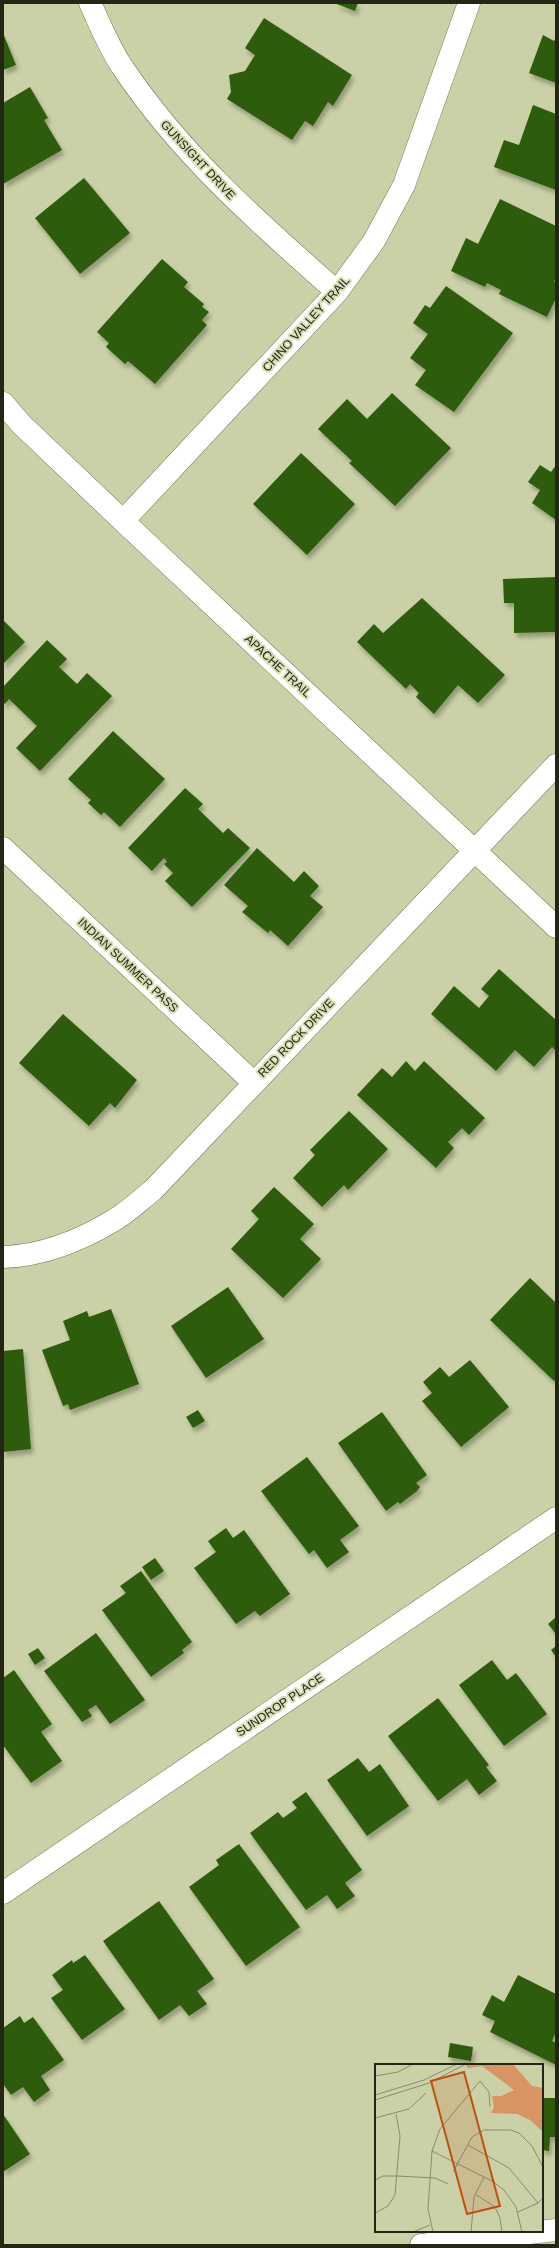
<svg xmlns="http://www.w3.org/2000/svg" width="559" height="2248" font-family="Helvetica,sans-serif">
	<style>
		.building { fill: #2d5c09; filter: url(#shadow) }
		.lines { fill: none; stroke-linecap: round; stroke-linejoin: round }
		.minor-casing { stroke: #717850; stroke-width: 23 }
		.minor { stroke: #fff; stroke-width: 22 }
		.labels { text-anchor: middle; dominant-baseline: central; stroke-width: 4; stroke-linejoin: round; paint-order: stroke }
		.street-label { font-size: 12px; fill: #232615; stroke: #d6deb3 }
		.inset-road { fill: none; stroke: #878d6c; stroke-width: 1 }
		.view { fill: #c14f0e; fill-opacity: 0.15; stroke: #c14f0e; stroke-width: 2 }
		.inset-edge { fill: none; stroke: #232615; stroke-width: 2 }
	</style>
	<defs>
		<filter id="shadow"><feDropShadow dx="2.5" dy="4.5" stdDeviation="2" flood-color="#0004"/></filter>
	</defs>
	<rect width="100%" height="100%" fill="#cad1a6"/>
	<path class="building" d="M334 3H358L355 11Z
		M264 18 352 75 333 106 328 102 313 126 305 121 292 140 227 99 231 92 229 75 245 71 255 55 245 48Z
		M3 33 16 65 3 70Z
		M543 35 554 41 556 37V83L529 73Z
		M30 87 48 118 44 120 62 150 3 184V103Z
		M533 105 556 114V190L494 167 504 140 519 145Z
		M84 178 130 233 80 274 35 218Z
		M500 199 556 226V277L554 282H556V298L547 317 499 294 501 290 487 283 485 287 451 271 466 238 478 244Z
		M162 259 188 282 184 287 204 304 202 307 209 312 202 320 207 325 155 384 128 361 125 364 106 347 109 343 97 332Z
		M446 286 513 333 454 412 415 385 426 370 410 358 428 334 413 323 425 305 430 308Z
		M392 393 451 448 395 506 349 463 352 461 318 429 347 399 367 419Z
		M301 453 355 504 307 555 253 504Z
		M540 465 551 472 556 465V520L532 503 540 490 528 482Z
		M556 577V632L514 633V603H504L503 579Z
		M422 598 505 675 478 703 458 685 434 714 416 697 419 693 410 684 406 689 357 642 374 624 383 633Z
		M3 620 25 642 3 664Z
		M47 640 67 659 59 667 77 684 87 673 112 696 40 771 16 748 37 726 9 699 5 704 3 702V687Z
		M113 731 165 779 120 827 104 812 101 815 88 803 91 800 68 779Z
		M185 788 203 804 198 809 223 833 228 828 250 848 192 907 165 881 173 873 164 864 167 862 164 858 152 871 128 848Z
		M257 848 294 882 304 871 319 886 310 896 323 907 288 946 270 930 268 933 242 912 248 906 224 885Z
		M499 969 556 1020V1051L552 1047 534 1067 515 1050 496 1071 431 1014 454 986 479 1008 489 996 481 989Z
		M63 1014 137 1080 115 1108 110 1103 89 1126 19 1063Z
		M406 1061 415 1071 424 1061 485 1118 469 1135 462 1128 448 1142 454 1148 436 1168 357 1095 382 1068 392 1077Z
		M349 1111 388 1149 348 1190 344 1185 322 1207 293 1178 315 1155 310 1150Z
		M274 1187 314 1224 300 1239 321 1259 283 1298 231 1249 259 1219 251 1211Z
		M530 1278 556 1303V1379L554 1381 490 1320Z
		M228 1287 264 1339 206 1378 171 1326Z
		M111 1309 139 1384 70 1410 68 1404 63 1406 42 1350 70 1340 63 1321 87 1311 89 1317Z
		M23 1349 31 1449 3 1452V1351Z
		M470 1360 509 1407 461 1447 422 1401 432 1393 423 1382 440 1367 449 1377Z
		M198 1410 205 1421 193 1428 186 1417Z
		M382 1412 427 1475 416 1483 420 1487 417 1491 400 1504 398 1502 386 1511 338 1443Z
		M307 1457 359 1526 340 1540 349 1552 327 1568 314 1550 309 1554 261 1491Z
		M226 1528 233 1538 244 1530 290 1594 260 1616 255 1611 236 1624 194 1568 216 1552 208 1541Z
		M155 1558 164 1571 151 1580 142 1567Z
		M141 1571 192 1642 182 1650 184 1653 151 1677 102 1610 126 1593 120 1586Z
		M556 1617V1634L548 1624Z
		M96 1633 145 1700 110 1724 96 1705 88 1710 92 1716 82 1722 44 1671Z
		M556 1646V1657L551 1650Z
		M38 1648 45 1658 35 1665 28 1654Z
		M492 1660 507 1680 516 1673 547 1714 504 1746 459 1685Z
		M14 1670 52 1724 41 1732 62 1761 31 1783 3 1745V1678Z
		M438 1698 489 1765 486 1767 497 1781 479 1795 467 1779 438 1801 388 1736Z
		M358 1758 369 1772 380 1764 409 1806 367 1836 327 1780Z
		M306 1792 362 1870 345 1883 355 1896 337 1909 327 1895 306 1910 250 1833 278 1812 283 1818 297 1808 292 1802Z
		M239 1844 300 1927 246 1966 189 1887 219 1865 216 1860Z
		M159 1901 214 1979 197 1991 207 2004 189 2016 180 2005 159 2020 103 1941Z
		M85 1955 125 2009 82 2040 51 1998 63 1990 52 1975 72 1960 73 1963Z
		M518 1975 556 1994V2032L552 2041 556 2043V2065L490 2032 495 2021 482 2015 492 1995 504 2002Z
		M20 2016 24 2023 33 2017 64 2060 41 2076 50 2090 34 2102 23 2087 11 2095 3 2084V2028Z
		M450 2043 473 2047 471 2061 448 2057Z
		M542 2098H556V2137H550L549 2151 542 2150Z
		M3 2114 30 2154 3 2172Z"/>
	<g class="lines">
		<defs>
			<path id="minor" d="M90 3C100 24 109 48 123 68 181 155 259 223 337 292
				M3 403 21 424 123 521 556 927
				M123 521 337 292 374 241 404 185 469 3
				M3 848 253 1082
				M3 1257C40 1256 79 1241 111 1222 126 1214 139 1201 153 1190L556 765
				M3 1893 556 1518
				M421 2245 556 2230"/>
		</defs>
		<use href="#minor" class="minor-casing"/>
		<use href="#minor" class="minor"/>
	</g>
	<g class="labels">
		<g class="street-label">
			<text transform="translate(198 160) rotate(47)">GUNSIGHT DRIVE</text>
			<text transform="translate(306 324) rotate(-48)">CHINO VALLEY TRAIL</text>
			<text transform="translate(278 666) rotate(43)">APACHE TRAIL</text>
			<text transform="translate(128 965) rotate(43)">INDIAN SUMMER PASS</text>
			<text transform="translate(296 1038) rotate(-46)">RED ROCK DRIVE</text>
			<text transform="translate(280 1705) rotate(-34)">SUNDROP PLACE</text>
		</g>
	</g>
	<g transform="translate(375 2064)">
		<rect width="168" height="168" fill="#cad1a6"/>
		<path d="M90 0H138L157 22 168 24V68L155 56 142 50 116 49 119 43 117 32H126L139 26 107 2 93 4Z" fill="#d89463"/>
		<path class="inset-road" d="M0 12 23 8 38 0M0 31 49 16 82 0M0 36 54 19 91 0M0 54 34 45 51 29M93 81 134 104 163 139M57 87 117 117 129 126 141 143 147 168M78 108 97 73 109 66H136L144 69 157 82 168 103M0 116 8 112H22L60 114 73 120M100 130 120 143 125 154 127 168M143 148 163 139 168 134M0 149 13 142 20 131 25 72 21 50M38 168 55 161M58 168 53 145 57 87 65 65 105 17 114 28 115 43M96 168 99 133 109 113"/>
		<path class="view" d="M89 8 125 142 92 150 56 17Z"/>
		<rect width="168" height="168" class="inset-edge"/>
	</g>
	<rect width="559" height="2248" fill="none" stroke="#232615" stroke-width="8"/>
</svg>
